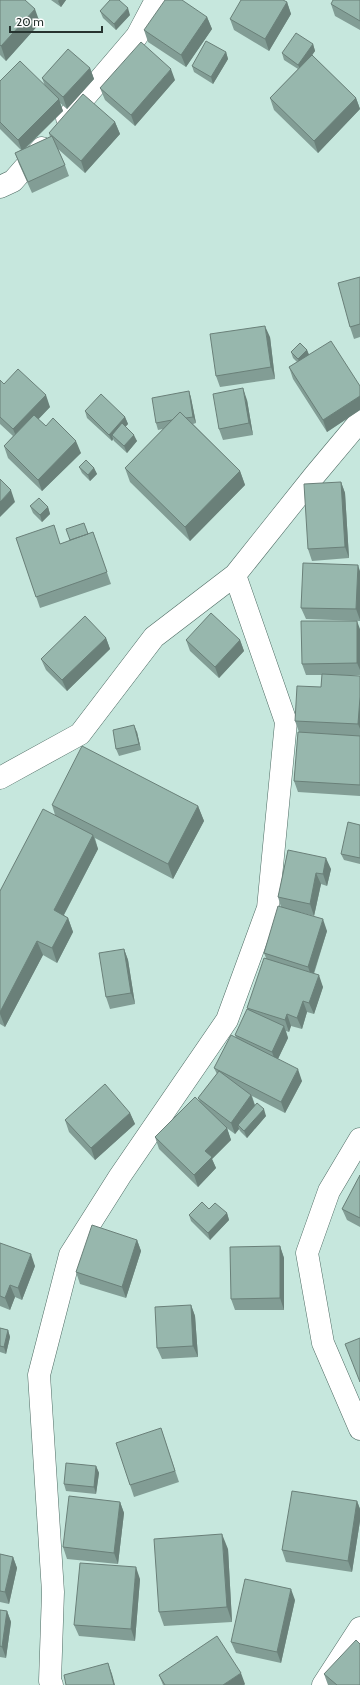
<svg xmlns="http://www.w3.org/2000/svg" width="360" height="1685" font-family="Cabin,sans-serif">
	<style>
		.lines { fill: none; stroke-linecap: round; stroke-linejoin: round }
		.minor-casing { stroke: #4e6b63; stroke-width: 23 }
		.minor { stroke: #fff; stroke-width: 22 }
		.wall { fill: #829d95 }
		.shaded-wall { fill: #6a8079 }
		.building { fill: #97b7ad; stroke: #6a8079 }
	</style>
	<rect width="100%" height="100%" fill="#c6e7dd"/>
	<g class="lines">
		<defs>
			<path id="minor" d="M67 118 137 36 156 0
				M0 187 13 181 42 148
				M0 778 80 734 154 637 235 575 314 476 360 421
				M360 1139 329 1191 307 1253 323 1343 360 1429
				M52 1685 50 1681 53 1592 39 1375 70 1255 120 1176 227 1020 268 908 286 722 235 575
				M323 1685 360 1628"/>
		</defs>
		<use href="#minor" class="minor-casing"/>
		<use href="#minor" class="minor"/>
	</g>
	<path class="wall" d="M0 0 40 23 6 61 0 55Z
		M51 0H66L61 7Z
		M360 0V30L335 16 331 4Z
		M287 2 291 14 269 51 234 30 230 19Z
		M100 11 130 15 116 30 103 18Z
		M207 17 212 29 186 67 148 42 144 30Z
		M313 44 315 51 312 55 356 98 360 109 318 153 274 110 270 98 298 69 284 60 282 53Z
		M226 52 228 59 213 84 194 72 192 66Z
		M90 68 94 79 67 109 59 102 63 111 26 148 50 137 49 133 115 122 120 134 85 173 58 149 65 165 69 176 32 193 19 164 15 153 21 150 0 129V81L45 86 42 78Z
		M175 80 135 126 105 100 100 88Z
		M360 277V337L354 339 350 327Z
		M270 337 275 379 220 387 216 376Z
		M307 350 309 355 360 386V410L327 432 293 379 289 367 297 362 293 358 291 352Z
		M0 380 4 384 50 407 38 419 46 426 81 453 42 491 8 458 4 446 13 436 0 424Z
		M189 391 191 398 196 423 193 424 240 471 245 485 190 541 130 482 125 468 163 429 158 430 156 423Z
		M247 400 253 435 223 440 219 429Z
		M85 411 125 417 128 424 125 427 137 441 127 453 114 441 113 439 112 441 87 418Z
		M79 467 94 468 97 474 90 481 82 473Z
		M341 482 345 493 349 558 312 561 308 549Z
		M30 506 48 507 50 514 42 522 33 513Z
		M93 532 111 584 40 608 16 538 60 544Z
		M360 571V621L306 619 301 608Z
		M360 629V675H333L360 676V736L337 734 360 736V796L298 792 294 781 299 732 295 721 321 687 322 675H306L302 664Z
		M106 638 110 649 67 691 46 670 41 659Z
		M186 640H240L244 651 219 678 190 651Z
		M137 732 141 750 119 756 116 749Z
		M52 805 198 806 204 821 173 879 95 838 98 849 64 915 68 918 73 932 57 963 43 955 5 1027 0 1024V891L55 815Z
		M360 825V864L344 860 341 854Z
		M288 850 331 869 327 886 321 884 314 916 299 912 327 931 314 974 323 987 314 1014 307 1012 302 1029 291 1026 289 1032 286 1031 288 1038 278 1059 302 1081 285 1113 252 1096 255 1105 266 1116 247 1138 240 1131 239 1129 235 1134 224 1126 227 1128 231 1140 212 1159 216 1168 198 1187 159 1149 155 1137 200 1102 198 1098 217 1074 214 1068 236 1038 235 1035 248 1010 247 1008 266 958 264 953 281 907 278 897Z
		M124 949 128 960 135 1004 110 1009 106 997Z
		M130 1113 135 1124 95 1160 69 1132 65 1120Z
		M360 1175V1227L347 1220 342 1209Z
		M227 1213 229 1220 210 1240 191 1221 189 1215Z
		M137 1240 141 1251 126 1298 80 1284 76 1272Z
		M0 1243 35 1266 22 1300 15 1297 10 1310 0 1306Z
		M280 1246 284 1258V1310H235L231 1299Z
		M191 1305 195 1316 198 1357 162 1359 157 1348Z
		M0 1328 8 1330 10 1337 6 1354 0 1352Z
		M161 1428 179 1482 134 1497 130 1485Z
		M96 1466 99 1473 96 1494 66 1491 64 1484Z
		M357 1501 360 1509V1521L352 1572 286 1562 282 1550Z
		M120 1502 124 1513 118 1564 67 1559 63 1547Z
		M228 1549 232 1622 164 1626 159 1612Z
		M0 1554 13 1557 17 1568 9 1604 0 1602Z
		M140 1579 135 1641 79 1636 74 1625Z
		M295 1600 281 1663 236 1653 231 1642Z
		M0 1610 7 1611 11 1622 6 1658 0 1657Z
		M324 1674 360 1685H328Z
		M159 1675 245 1684 244 1685H163Z"/>
	<path class="shaded-wall" d="M59 0H66L61 7 58 1Z
		M287 2 291 14 269 51 265 39Z
		M128 8 130 15 116 30 114 24Z
		M35 9 40 23 6 61 1 46Z
		M207 17 212 29 186 67 181 55Z
		M313 44 315 51 301 71 298 65Z
		M226 52 228 59 213 84 211 77Z
		M90 68 94 79 67 109 63 97Z
		M171 69 175 80 135 126 131 115Z
		M356 98 360 109 318 153 314 141Z
		M59 99 63 111 22 151 18 140Z
		M115 122 120 134 85 173 81 161Z
		M265 326 270 337 275 379 271 367Z
		M307 350 310 357 300 365 298 359Z
		M243 388 247 400 253 435 249 423Z
		M189 391 191 398 196 423 193 417Z
		M46 395 50 407 18 441 13 429Z
		M360 396V410L327 432 323 420Z
		M125 417 128 424 115 438 112 435 113 439 112 441 109 435Z
		M134 435 137 441 127 453 124 446Z
		M76 441 81 453 42 491 38 480Z
		M94 468 97 474 90 481 88 475Z
		M240 471 245 485 190 541 185 527Z
		M341 482 345 493 349 558 345 547Z
		M11 490 15 502 0 517V502Z
		M48 507 50 514 42 522 40 515Z
		M358 565 360 571V620L356 609Z
		M357 621 360 629V670L357 663Z
		M106 638 110 649 67 691 62 680Z
		M240 640 244 651 219 678 215 667Z
		M360 697V729L358 724Z
		M134 725 137 732 141 750 139 744Z
		M198 806 204 821 173 879 168 864Z
		M93 835 98 849 59 924 54 910Z
		M326 858 331 869 327 886 323 874Z
		M316 873 321 884 314 916 310 904Z
		M68 918 73 932 57 963 52 948Z
		M323 919 327 931 312 978 308 967Z
		M37 941 43 955 5 1027 0 1014V1012Z
		M124 949 128 960 135 1004 131 993Z
		M319 975 323 987 314 1014 309 1003Z
		M303 1001 307 1012 302 1029 297 1018Z
		M287 1014 291 1026 289 1032 285 1020Z
		M284 1026 288 1038 276 1063 272 1052Z
		M298 1069 302 1081 285 1113 281 1102Z
		M251 1095 255 1106 238 1125 239 1129 235 1134 231 1123Z
		M264 1109 266 1116 247 1138 244 1131Z
		M130 1113 135 1124 95 1160 91 1148Z
		M227 1128 231 1140 212 1159 216 1168 198 1187 194 1175 205 1151Z
		M227 1213 229 1220 210 1240 208 1233Z
		M137 1240 141 1251 126 1298 122 1287Z
		M280 1246 284 1258V1310L280 1298Z
		M31 1254 35 1266 22 1300 18 1288Z
		M10 1285 15 1297 10 1310 5 1298Z
		M191 1305 195 1316 198 1357 193 1346Z
		M8 1330 10 1337 6 1354 4 1347Z
		M96 1466 99 1473 96 1494 94 1487Z
		M357 1501 360 1509V1521L352 1572 348 1561Z
		M120 1502 124 1513 118 1564 114 1553Z
		M222 1534 228 1549 232 1622 227 1607Z
		M13 1557 17 1568 9 1604 5 1592Z
		M136 1567 140 1579 135 1641 131 1629Z
		M291 1589 295 1600 281 1663 277 1652Z
		M7 1611 11 1622 6 1658 2 1647Z
		M108 1663 112 1674 115 1685H114Z
		M241 1673 245 1684 244 1685H223Z"/>
	<path class="building" d="M0 0H25L35 9 1 46 0 45Z
		M110 0H119L128 8 114 24 100 11Z
		M165 0H182L207 17 181 55 144 30Z
		M241 0H283L287 2 265 39 230 19Z
		M333 0H360V21L331 4Z
		M296 33 313 44 298 65 282 53Z
		M206 41 226 52 211 77 192 66Z
		M141 42 171 69 131 115 100 88Z
		M68 49 90 68 63 97 42 78Z
		M312 55 356 98 314 141 270 98Z
		M20 61 59 99 18 140 0 122V81Z
		M83 94 115 122 81 161 49 133Z
		M52 136 65 165 28 182 15 153Z
		M360 277V324L350 327 338 283Z
		M265 326 271 367 216 376 210 334Z
		M331 341 360 386V396L323 420 289 367Z
		M300 343 307 350 298 359 291 352Z
		M18 369 46 395 13 429 0 417V380L4 384Z
		M243 388 249 423 219 429 213 394Z
		M189 391 193 417 186 418 180 412 172 420 156 423 152 398Z
		M101 394 125 417 109 435 85 411Z
		M180 412 240 471 185 527 125 468Z
		M34 415 46 426 53 418 76 441 38 480 4 446Z
		M122 423 134 435 124 446 112 435Z
		M86 460 94 468 88 475 79 467Z
		M0 479 11 490 0 502Z
		M341 482 345 547 308 549 304 484Z
		M39 498 48 507 40 515 30 506Z
		M84 523 88 534 70 540 66 529Z
		M54 525 60 544 93 532 107 572 36 597 16 538Z
		M303 563 358 565 356 609 301 608Z
		M211 613 240 640 215 667 186 640Z
		M85 616 106 638 62 680 41 659Z
		M301 621H357V663L302 664Z
		M322 674 360 676V697L358 724 295 721 297 686 321 687Z
		M134 725 139 744 116 749 113 730Z
		M298 732 360 736V785L294 781Z
		M82 746 198 806 168 864 52 805Z
		M43 809 93 835 54 910 68 918 52 948 37 941 0 1012V891Z
		M348 822 360 825V858L341 854Z
		M288 850 326 858 323 874 316 873 310 904 278 897Z
		M278 906 323 919 308 967 264 953Z
		M124 949 131 993 106 997 99 953Z
		M264 958 319 975 309 1003 303 1001 297 1018 287 1014 285 1020 247 1008Z
		M247 1009 284 1026 272 1052 235 1035Z
		M231 1035 298 1069 281 1102 214 1068Z
		M219 1071 251 1095 231 1123 198 1098Z
		M105 1084 130 1113 91 1148 65 1120Z
		M195 1097 227 1128 205 1151 212 1157 194 1175 155 1137Z
		M257 1103 264 1109 244 1131 238 1125Z
		M360 1175V1218L342 1209Z
		M202 1202 209 1209 215 1203 227 1213 208 1233 189 1215Z
		M92 1225 137 1240 122 1287 76 1272Z
		M0 1243 31 1254 18 1288 10 1285 5 1298 0 1296Z
		M280 1246V1298L231 1299 230 1247Z
		M191 1305 193 1346 157 1348 155 1307Z
		M0 1328 8 1330 4 1347 0 1346Z
		M360 1338V1382L345 1344Z
		M161 1428 175 1471 130 1485 116 1443Z
		M66 1463 96 1466 94 1487 64 1484Z
		M292 1491 357 1501 348 1561 282 1550Z
		M69 1496 120 1502 114 1553 63 1547Z
		M222 1534 227 1607 159 1612 154 1539Z
		M0 1554 13 1557 5 1592 0 1591Z
		M80 1563 136 1567 131 1629 74 1625Z
		M245 1579 291 1589 277 1652 231 1642Z
		M0 1610 7 1611 2 1647 0 1646Z
		M217 1636 241 1673 223 1685H165L159 1675Z
		M356 1640 360 1644V1685H337L324 1674Z
		M108 1663 114 1685H66L64 1675Z"/>
	<path d="M10 26v6h92v-6" fill="none" stroke="#26332f" stroke-width="2"/>
	<text x="16" y="26" font-size="12" fill="#26332f" stroke="#ffffff" stroke-width="3" paint-order="stroke">20 m</text>
</svg>
